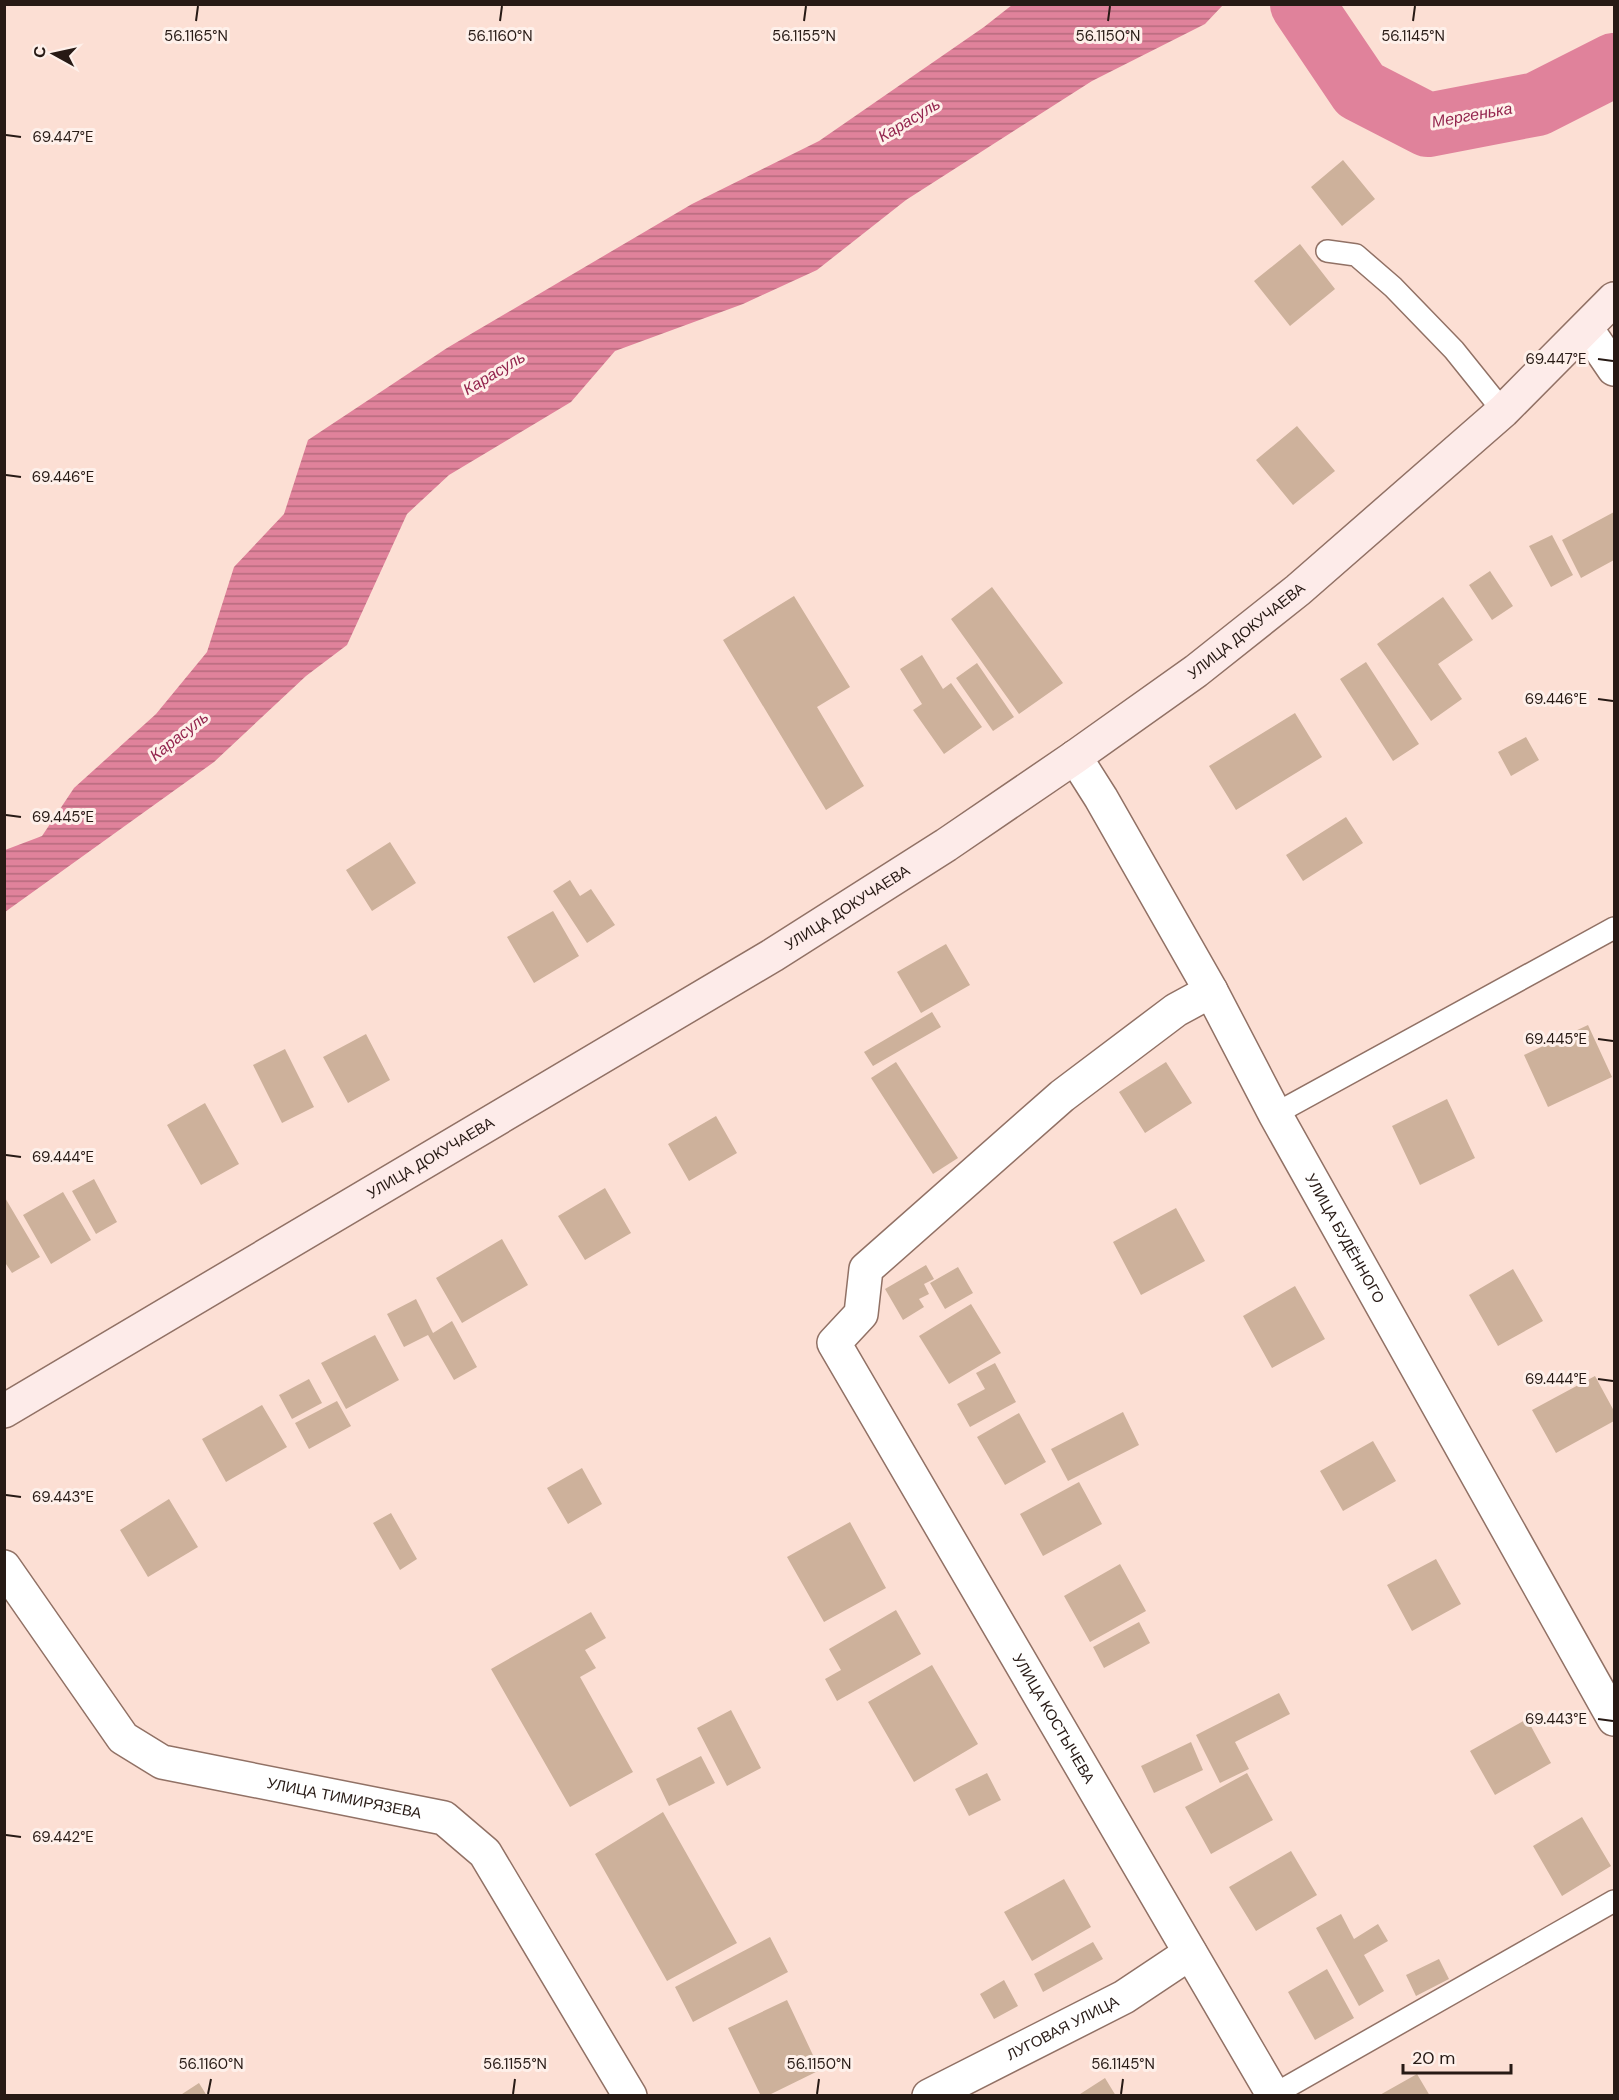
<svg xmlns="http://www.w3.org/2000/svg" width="1619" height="2100" font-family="'DM Sans',sans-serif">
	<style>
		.water { fill: url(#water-rules) }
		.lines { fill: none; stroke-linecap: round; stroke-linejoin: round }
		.river { stroke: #e0829b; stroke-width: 64 }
		.building { fill: #cdb19b }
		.lane-casing { stroke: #917165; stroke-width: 24 }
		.street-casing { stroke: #917165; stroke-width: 36 }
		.secondary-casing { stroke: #917165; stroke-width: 36 }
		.lane { stroke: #fff; stroke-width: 21 }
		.street { stroke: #fff; stroke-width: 33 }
		.secondary { stroke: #fdebe9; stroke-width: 33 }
		.ticks { fill: none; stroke: #271a15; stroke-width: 2 }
		.labels { text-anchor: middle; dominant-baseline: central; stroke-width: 6; stroke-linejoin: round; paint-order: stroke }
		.street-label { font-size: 15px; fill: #271a15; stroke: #fef0ea }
		.water-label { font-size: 16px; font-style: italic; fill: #94254e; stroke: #fef0ea }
		.ticks-label { font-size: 15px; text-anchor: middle; fill: #271a15; stroke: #fef0ea; stroke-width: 6; stroke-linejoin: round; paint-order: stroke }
	</style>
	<defs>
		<pattern id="water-rules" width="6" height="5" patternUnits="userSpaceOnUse" patternTransform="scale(1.5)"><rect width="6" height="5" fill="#e0829b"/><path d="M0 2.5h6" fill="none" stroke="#b66a7d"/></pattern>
	</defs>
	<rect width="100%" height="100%" fill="#fcdfd4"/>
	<path class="water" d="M1012 5H1223L1205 24 1092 81 906 200 817 270 743 304 615 351 571 402 449 475 407 514 347 645 306 676 214 762 5 912V850L42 836 74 788 156 714 207 652 234 567 284 514 308 440 447 348 692 204 819 141 984 27Z"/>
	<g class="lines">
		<path class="river" d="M1302 4 1360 90 1428 125 1537 104 1614 65"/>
	</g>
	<path class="building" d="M1343 160 1375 199 1342 226 1311 187Z
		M1300 244 1335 289 1290 326 1254 281Z
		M1297 426 1335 471 1293 505 1256 460Z
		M1614 512V560L1581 578 1562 540Z
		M1552 535 1573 575 1551 587 1529 546Z
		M1490 571 1513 606 1492 620 1469 585Z
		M992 587 1063 683 1019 714 951 619Z
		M794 596 850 687 817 707 864 786 826 810 723 640Z
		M1443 597 1473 640 1438 664 1462 699 1431 721 1377 644Z
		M922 655 943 689 951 683 982 727 944 754 913 710 922 704 900 669Z
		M1366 662 1419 744 1393 761 1340 679Z
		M977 663 1014 717 993 731 956 678Z
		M1295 713 1322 757 1236 810 1209 766Z
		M1526 737 1539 760 1511 776 1498 752Z
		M1346 817 1363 843 1303 881 1286 855Z
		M390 842 416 883 372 911 346 870Z
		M570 880 580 896 591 889 615 925 587 943 553 891Z
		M553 911 579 956 534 983 507 937Z
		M946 944 970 985 921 1013 897 972Z
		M932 1012 941 1027 873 1066 864 1052Z
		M1588 1025 1612 1077 1548 1107 1524 1055Z
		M366 1034 390 1080 348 1103 323 1057Z
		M285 1049 314 1107 282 1123 253 1065Z
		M896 1062 958 1158 933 1174 871 1078Z
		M1166 1062 1192 1103 1145 1133 1119 1092Z
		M1447 1099 1475 1158 1420 1185 1392 1126Z
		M205 1103 239 1164 201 1185 167 1125Z
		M716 1116 737 1153 689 1181 668 1144Z
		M94 1179 117 1222 96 1234 72 1191Z
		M605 1188 631 1233 585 1260 558 1216Z
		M63 1192 91 1240 51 1264 23 1215Z
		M4 1196 40 1257 12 1273 4 1261Z
		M1176 1208 1205 1261 1141 1295 1113 1242Z
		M502 1239 528 1285 462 1323 436 1278Z
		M926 1265 934 1279 924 1284 929 1294 919 1299 924 1307 903 1320 885 1289Z
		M958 1267 973 1293 945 1309 930 1283Z
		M1513 1269 1543 1321 1498 1346 1469 1295Z
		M1295 1286 1325 1339 1272 1368 1243 1316Z
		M416 1299 433 1333 452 1321 477 1367 454 1380 428 1335 404 1347 387 1314Z
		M971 1304 1001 1353 949 1384 919 1336Z
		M375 1335 399 1380 346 1409 321 1363Z
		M995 1363 1016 1402 970 1427 957 1404 985 1389 976 1373Z
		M1595 1376 1614 1411V1421L1556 1453 1532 1410Z
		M309 1379 322 1403 292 1419 279 1395Z
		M337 1401 351 1426 309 1449 295 1423Z
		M262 1405 287 1447 226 1482 202 1439Z
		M1123 1412 1139 1445 1068 1481 1051 1449Z
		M1019 1413 1046 1462 1005 1485 977 1437Z
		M1373 1441 1396 1481 1343 1511 1320 1471Z
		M582 1468 602 1504 568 1524 547 1488Z
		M1079 1482 1102 1524 1043 1556 1020 1514Z
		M169 1499 198 1547 148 1577 120 1530Z
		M391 1513 417 1559 400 1570 373 1523Z
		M850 1522 886 1588 824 1622 787 1557Z
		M1436 1559 1461 1604 1412 1631 1387 1585Z
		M1120 1564 1146 1611 1090 1642 1064 1596Z
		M896 1610 921 1654 837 1701 825 1679 841 1670 829 1649Z
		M591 1612 606 1638 585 1650 596 1668 580 1677 633 1772 570 1807 491 1669Z
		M1139 1622 1150 1643 1104 1668 1093 1647Z
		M932 1665 978 1744 914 1782 868 1702Z
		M1279 1693 1290 1714 1235 1742 1249 1769 1220 1783 1196 1735Z
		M731 1710 761 1768 727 1786 697 1728Z
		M1527 1719 1551 1763 1495 1795 1470 1751Z
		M1191 1742 1203 1770 1154 1793 1141 1766Z
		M701 1756 715 1783 669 1806 656 1779Z
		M987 1773 1001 1800 969 1816 955 1789Z
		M1247 1773 1273 1820 1211 1854 1185 1807Z
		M663 1812 737 1943 667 1981 595 1854Z
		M1582 1817 1611 1866 1562 1896 1533 1846Z
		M1291 1851 1317 1895 1256 1931 1229 1887Z
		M1064 1879 1091 1927 1032 1961 1004 1912Z
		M1341 1914 1354 1939 1378 1924 1388 1941 1364 1955 1384 1991 1359 2006 1316 1928Z
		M770 1937 788 1972 693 2022 675 1987Z
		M1093 1942 1103 1959 1043 1992 1034 1974Z
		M1439 1959 1449 1979 1416 1996 1406 1975Z
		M1327 1969 1354 2018 1315 2040 1288 1992Z
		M1004 1980 1018 2006 994 2019 980 1994Z
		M787 2000 820 2070 767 2096H761L728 2028Z
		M1417 2074 1430 2096H1378Z
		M1105 2078 1116 2096H1077Z
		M199 2083 207 2096H179Z"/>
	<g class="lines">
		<defs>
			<path id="lane" d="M1327 251 1356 255 1393 287 1454 350 1503 411
				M1275 1114 1614 928
				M1273 2095 1614 1901"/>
			<g id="street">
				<path d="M1586 328 1614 369"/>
				<path id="s1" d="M1075 757 1101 798 1211 991 1275 1114 1614 1719"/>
				<path id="s2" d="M1211 991 1176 1010 1062 1096 866 1269 861 1314 834 1343 1274 2096"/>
				<path id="s3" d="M4 1567 123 1738 162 1762 444 1818 485 1853 630 2096"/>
				<path id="s4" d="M929 2096 1124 1997 1190 1953"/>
			</g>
			<g id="secondary">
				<path id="s5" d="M4 1411 773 955 946 845 1075 757 1196 671 1298 590 1503 411 1614 299"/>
			</g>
		</defs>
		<use href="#lane" class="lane-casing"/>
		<use href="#street" class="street-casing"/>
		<use href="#secondary" class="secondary-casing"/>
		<use href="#lane" class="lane"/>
		<use href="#street" class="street"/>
		<use href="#secondary" class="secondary"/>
	</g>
	<path class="ticks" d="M196 21 198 6M500 21 502 6M804 21 806 6M1108 21 1110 6M1413 21 1415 6M6 135 21 137M1598 359 1613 361M6 475 21 477M1598 699 1613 701M6 815 21 817M1598 1039 1613 1041M6 1155 21 1157M1598 1379 1613 1381M6 1495 21 1497M1598 1719 1613 1721M6 1835 21 1837M208 2094 211 2079M513 2094 515 2079M817 2094 819 2079M1121 2094 1123 2079"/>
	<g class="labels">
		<g class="street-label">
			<text stroke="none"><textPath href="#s5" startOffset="1468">УЛИЦА ДОКУЧАЕВА</textPath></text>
			<text stroke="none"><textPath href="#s5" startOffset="982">УЛИЦА ДОКУЧАЕВА</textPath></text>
			<text stroke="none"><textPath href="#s5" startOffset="496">УЛИЦА ДОКУЧАЕВА</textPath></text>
			<text stroke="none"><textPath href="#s1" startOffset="552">УЛИЦА БУДЁННОГО</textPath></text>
			<text stroke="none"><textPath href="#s2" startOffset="964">УЛИЦА КОСТЫЧЕВА</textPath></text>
			<text stroke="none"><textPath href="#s3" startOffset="440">УЛИЦА ТИМИРЯЗЕВА</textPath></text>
			<text stroke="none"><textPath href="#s4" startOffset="150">ЛУГОВАЯ УЛИЦА</textPath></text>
		</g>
		<g class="water-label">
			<text transform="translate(1472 115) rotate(-10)">Мергенька</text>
			<text transform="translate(909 120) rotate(-31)">Карасуль</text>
			<text transform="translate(494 373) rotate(-31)">Карасуль</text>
			<text transform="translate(179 736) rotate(-38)">Карасуль</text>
		</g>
	</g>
	<g class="ticks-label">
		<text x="196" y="41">56.1165°N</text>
		<text x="500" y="41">56.1160°N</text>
		<text x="804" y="41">56.1155°N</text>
		<text x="1108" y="41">56.1150°N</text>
		<text x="1413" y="41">56.1145°N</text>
		<text x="63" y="142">69.447°E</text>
		<text x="1556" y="364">69.447°E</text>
		<text x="63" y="482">69.446°E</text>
		<text x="1556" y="704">69.446°E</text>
		<text x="63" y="822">69.445°E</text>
		<text x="1556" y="1044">69.445°E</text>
		<text x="63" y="1162">69.444°E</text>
		<text x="1556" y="1384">69.444°E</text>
		<text x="63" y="1502">69.443°E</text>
		<text x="1556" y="1724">69.443°E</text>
		<text x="63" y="1842">69.442°E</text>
		<text x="211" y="2069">56.1160°N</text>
		<text x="515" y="2069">56.1155°N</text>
		<text x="819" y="2069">56.1150°N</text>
		<text x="1123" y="2069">56.1145°N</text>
	</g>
	<rect width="1619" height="2100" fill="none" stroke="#271a15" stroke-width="12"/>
	<g transform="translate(54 54) rotate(278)" stroke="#fef0ea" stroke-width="4.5" paint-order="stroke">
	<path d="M0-4.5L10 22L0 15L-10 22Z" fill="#271a15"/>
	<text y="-9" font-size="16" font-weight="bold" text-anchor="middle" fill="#271a15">С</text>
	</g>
	<path d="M1403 2064v9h108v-9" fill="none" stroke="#271a15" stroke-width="3"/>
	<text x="1412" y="2064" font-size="18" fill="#271a15" stroke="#fef0ea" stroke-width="4.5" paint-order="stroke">20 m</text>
</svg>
